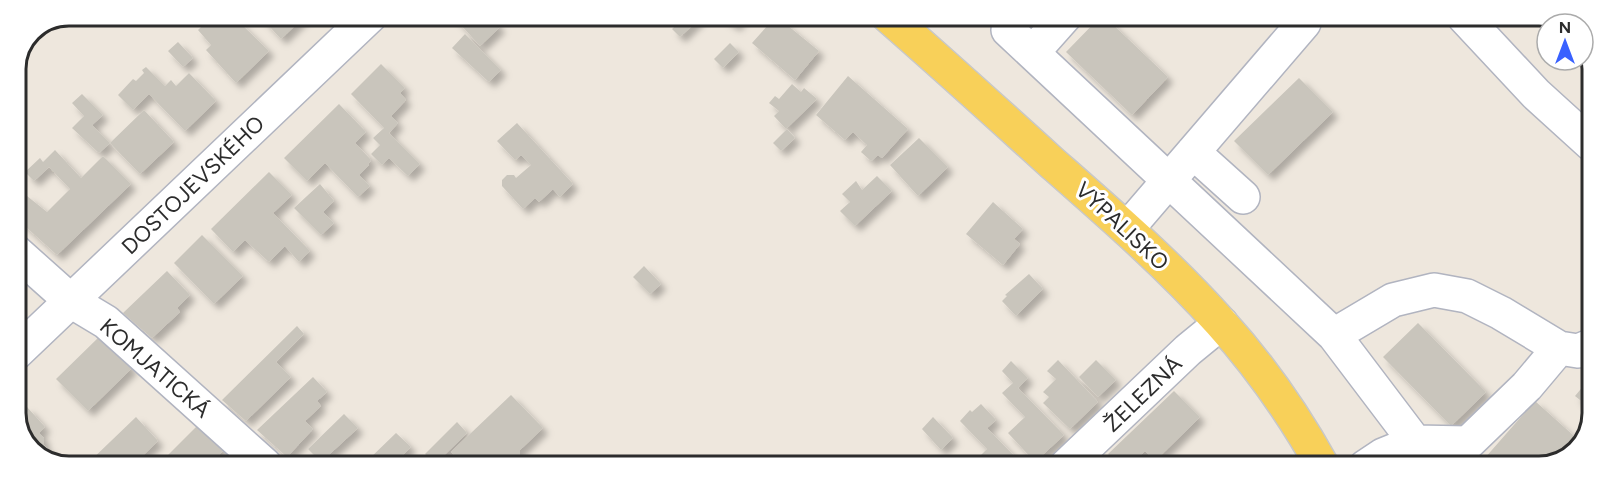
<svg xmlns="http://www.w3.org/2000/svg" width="1607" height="482" font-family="Figtree,sans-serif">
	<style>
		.building { fill: #c9c5bc; filter: url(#shadow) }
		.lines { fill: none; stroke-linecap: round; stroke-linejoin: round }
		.minor-casing { stroke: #b1b4c0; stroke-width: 36 }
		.major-casing { stroke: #c8c8c8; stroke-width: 36 }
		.minor { stroke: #fff; stroke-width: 33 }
		.major { stroke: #f8d059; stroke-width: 33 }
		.labels { text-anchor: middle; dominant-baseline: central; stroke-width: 6; stroke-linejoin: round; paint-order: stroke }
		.street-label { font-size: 22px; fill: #2c2c2c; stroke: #fff }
		.rim { fill: none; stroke: #2c2c2c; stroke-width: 3 }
	</style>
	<defs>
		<filter id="shadow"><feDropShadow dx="5.5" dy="5.5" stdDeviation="3" flood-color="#0004"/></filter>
	</defs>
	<rect width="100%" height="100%" fill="#eee7dd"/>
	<path class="building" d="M201 15H221L232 26 237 20 269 51 236 83 206 50 211 45 198 30 207 21Z
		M259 15H306L281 39Z
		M452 15 489 16 500 27 480 46Z
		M686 16H702L680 37 672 29Z
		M720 16H743L735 26Z
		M776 16 819 51 795 80 752 43Z
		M1101 16H1104L1168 77 1132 115 1066 52Z
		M465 34 501 70 489 82 452 48Z
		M178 42 193 58 183 67 168 51Z
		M730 43 739 52 723 68 714 59Z
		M381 64 405 88 400 93 406 100 391 116 398 123 389 133 420 164 408 176 389 158 382 165 371 154 380 145 373 138 384 128 351 94Z
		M146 67 165 86 171 80 176 86 189 73 216 101 185 131 149 94 133 110 118 95 133 79 136 81 144 73 142 70Z
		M848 76 908 129 882 158 878 155 871 161 861 152 867 145 853 132 845 140 816 115Z
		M1299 78 1333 112 1268 175 1234 141Z
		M792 84 801 92 804 88 817 99 786 129 774 116 779 111 769 103 775 96 779 99Z
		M82 94 103 115 92 125 110 143 144 110 174 142 140 174 110 143 99 153 72 128 84 116 72 103Z
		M339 104 366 132 355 143 371 160 368 164 369 165 359 175 370 186 358 197 325 163 307 181 284 158Z
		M517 123 573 184 560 197 553 189 539 202 535 198 523 209 502 186V180L507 175H514L516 178 531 165 521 155 515 160 497 141Z
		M787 129 795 138 781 151 773 143Z
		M919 138 948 167 918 196 890 165Z
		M55 150 81 178 103 156 131 184 57 255 15 217V207L27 196 47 212 70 189 49 167 34 181 25 172 40 158 43 162Z
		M269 172 292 195 273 213 310 251 299 262 285 246 269 262 245 240 233 252 211 229Z
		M877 176 892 191 855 226 840 211 850 202 842 194 856 181 862 190Z
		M320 184 334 201 323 212 334 223 321 235 294 208Z
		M993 202 1023 229 1014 239 1020 244 1003 265 966 234Z
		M202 235 243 276 214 304 174 263Z
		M644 266 661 284 650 294 633 277Z
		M167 271 190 295 177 308 180 312 152 338 123 313Z
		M1029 274 1043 289 1016 316 1002 301 1007 296 1005 295Z
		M1418 323 1486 392 1451 426 1383 357Z
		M297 326 304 334 276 362 291 377 246 421 222 400Z
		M100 336 132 368 88 411 56 379Z
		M1058 360 1098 402 1070 429 1043 403 1049 397 1043 392 1056 379 1047 371Z
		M1096 360 1116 380 1098 397 1079 377Z
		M1011 361 1028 378 1018 388 1064 435 1035 462 1008 433 1025 417 1002 393 1013 383 1002 371Z
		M313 377 327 392 317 401 321 406 305 421 313 429 287 457 257 430Z
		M1590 378V408L1575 396Z
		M1174 391 1200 417 1155 461 1145 451 1129 466H1121L1108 454Z
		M511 395 543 428 520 450V457L514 462 517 466H443L454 455 451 452Z
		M1535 401 1574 436 1550 463 1539 467H1477Z
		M981 404 996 420 987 428 1024 466H974L972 464 987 449 960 421 970 410 972 412Z
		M27 407 45 427 39 433 44 438V445L52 453 45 459 28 448 17 423 19 420 16 416Z
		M344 414 358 428 321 462 308 449Z
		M136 417 158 441 133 465H86Z
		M933 417 953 438 941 450 922 429Z
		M457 422 467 433 435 464 425 454Z
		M198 425 224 450 209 465H158Z
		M396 433 411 447 392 466 372 465 367 461Z"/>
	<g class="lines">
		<defs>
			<path id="minor" d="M1464 17 1536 94 1591 144
				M1008 30 1334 335 1434 467
				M1033 52 1065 16
				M1193 152 1243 197
				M1127 229 1304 23
				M15 251 71 301 106 322 265 465
				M1334 335 1393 300 1434 290 1467 296 1501 313 1559 348 1578 351 1590 346
				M15 354 371 15
				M1066 466 1188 350 1221 323
				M1365 467 1383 455 1415 442 1468 443 1527 386 1559 348"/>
			<path id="major" d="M888 16C943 64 997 113 1051 162 1109 213 1168 264 1220 322 1260 366 1294 415 1323 467"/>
		</defs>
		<use href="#minor" class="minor-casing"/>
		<use href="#major" class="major-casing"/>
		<use href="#minor" class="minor"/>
		<use href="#major" class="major"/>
	</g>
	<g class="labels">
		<g class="street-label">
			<text transform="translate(193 185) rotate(-44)">DOSTOJEVSKÉHO</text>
			<text transform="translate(1122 226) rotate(43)">VÝPALISKO</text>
			<text transform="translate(155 368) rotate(41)">KOMJATICKÁ</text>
			<text transform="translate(1143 394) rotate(-44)">ŽELEZNÁ</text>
		</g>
	</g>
	<path d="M0 0H1607V482H0ZM69 26H1539A43 43 0 0 1 1582 69V413A43 43 0 0 1 1539 456H69A43 43 0 0 1 26 413V69A43 43 0 0 1 69 26Z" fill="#fff" fill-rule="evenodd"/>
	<path class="rim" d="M69 26H1539A43 43 0 0 1 1582 69V413A43 43 0 0 1 1539 456H69A43 43 0 0 1 26 413V69A43 43 0 0 1 69 26Z"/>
	<g transform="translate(1565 42)"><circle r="28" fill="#ffffff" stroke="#ababab" stroke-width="1.5"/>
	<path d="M0-4.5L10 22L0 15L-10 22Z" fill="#3961ff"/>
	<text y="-9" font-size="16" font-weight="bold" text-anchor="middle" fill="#2c2c2c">N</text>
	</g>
</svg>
